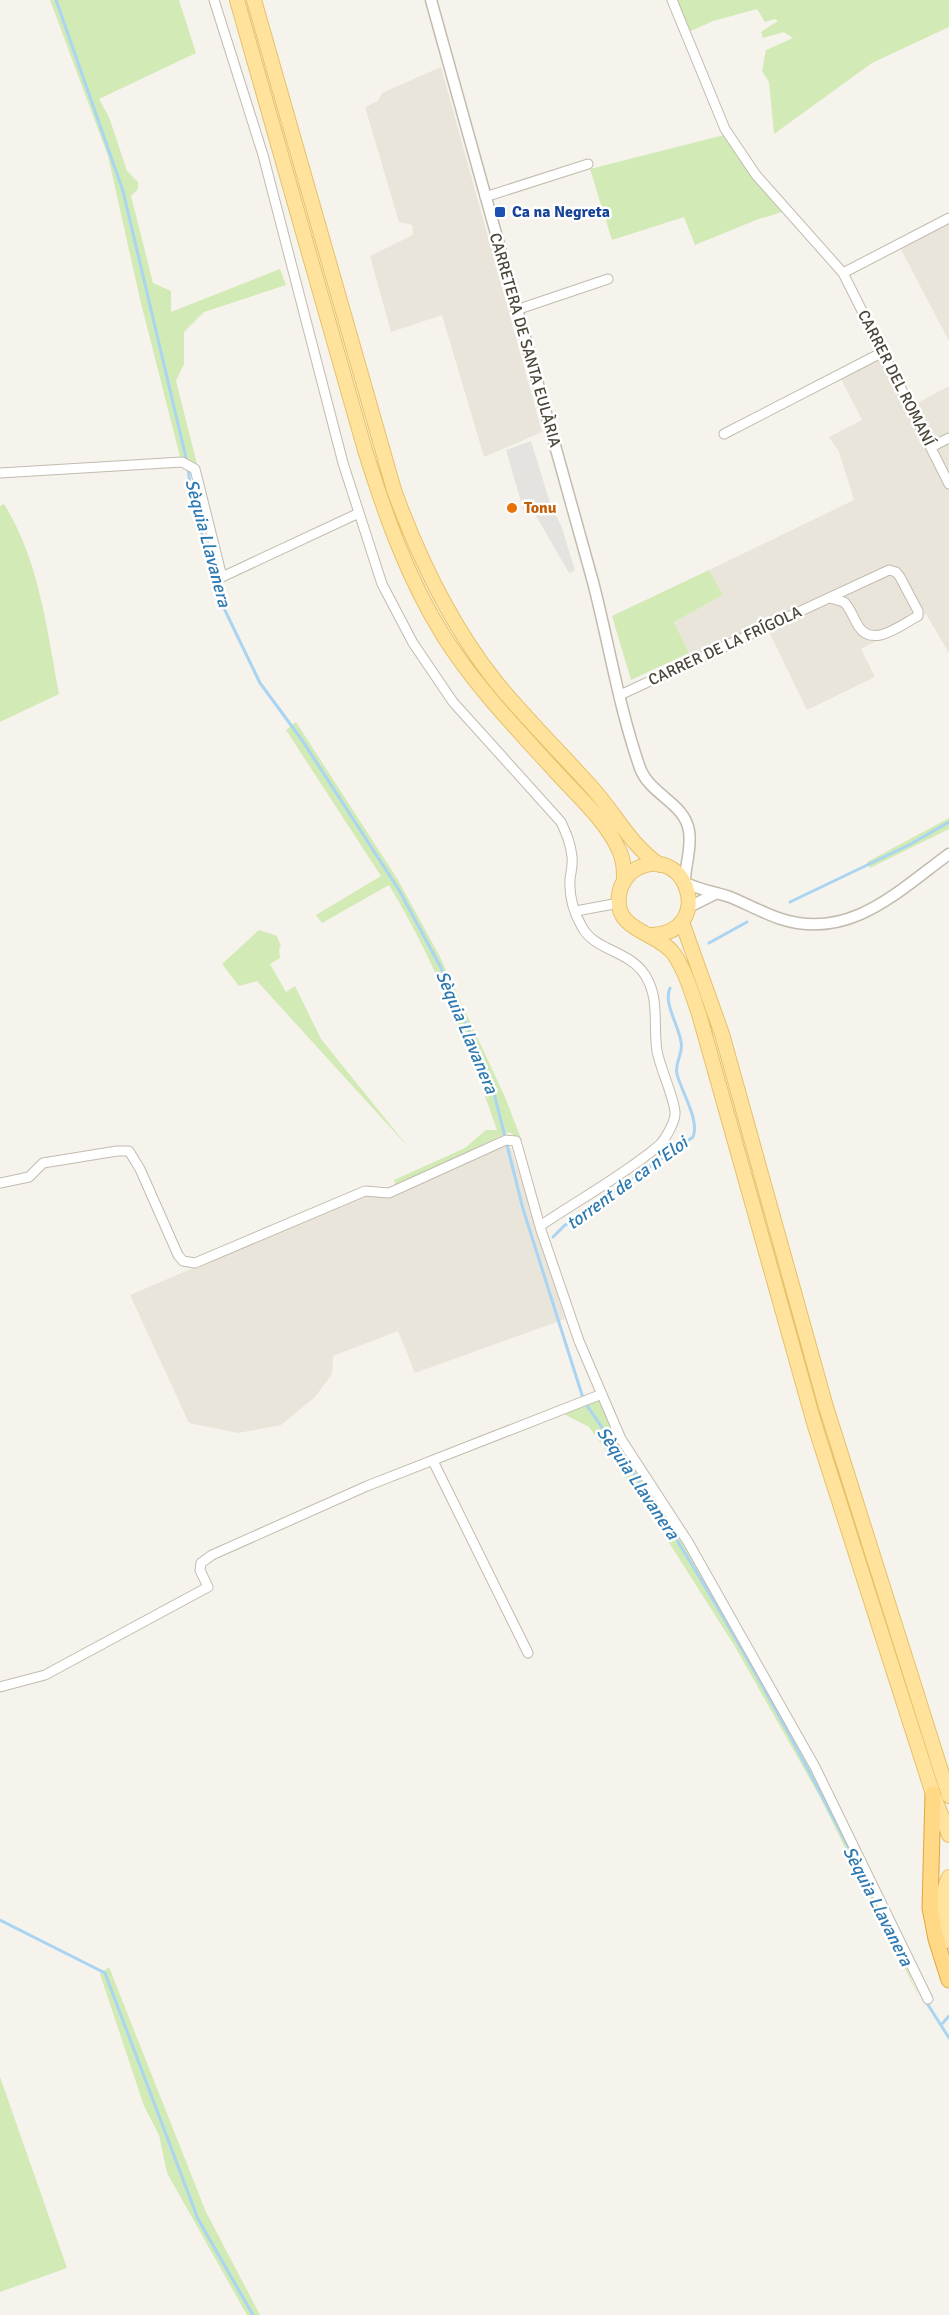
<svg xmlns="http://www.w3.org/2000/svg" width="949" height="2315" font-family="Signika,sans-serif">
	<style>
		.residential { fill: #eae5da }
		.green { fill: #d2eab5 }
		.parking { fill: #e5e3e0 }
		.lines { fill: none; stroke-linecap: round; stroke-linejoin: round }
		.stream { stroke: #a9d4f2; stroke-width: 3 }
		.minor-casing { stroke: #c2bbae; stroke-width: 11 }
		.tertiary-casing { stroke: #c2bbae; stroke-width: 13 }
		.primary-casing { stroke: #e6c16a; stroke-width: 16 }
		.trunk-casing { stroke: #e0a43c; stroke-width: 17 }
		.minor { stroke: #fff; stroke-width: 9 }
		.tertiary { stroke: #fff; stroke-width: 10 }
		.primary { stroke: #ffe39c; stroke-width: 14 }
		.trunk { stroke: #ffd985; stroke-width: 15 }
		.transit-dot { fill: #1a4fb4; stroke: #fff; stroke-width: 2 }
		.food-dot { fill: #e8710a; stroke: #fff; stroke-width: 2 }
		.labels { text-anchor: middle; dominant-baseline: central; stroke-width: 5; stroke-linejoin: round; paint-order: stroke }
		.transit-label { font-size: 16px; font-weight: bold; fill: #164399; stroke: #fff; text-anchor: start }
		.street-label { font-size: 16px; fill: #4b4439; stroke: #fff }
		.food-label { font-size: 16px; font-weight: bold; fill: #c56008; stroke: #fff; text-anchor: start }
		.water-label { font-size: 18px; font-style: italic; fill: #2e7ab2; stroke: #fff }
	</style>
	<rect width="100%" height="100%" fill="#f6f3ec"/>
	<path class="residential" d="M441 67 542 432 484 457 442 315 391 332 370 256 413 235 412 225 399 222 365 107 378 101 382 93Z
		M949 213V341L896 240Z
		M889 354 914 405 949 386V653L926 614 861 649 875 677 807 710 769 632 695 665 674 622 723 595 709 570 854 500 839 452 829 437 862 420 841 379Z
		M503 1146 511 1148 565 1319 415 1373 398 1331 333 1356 332 1374 315 1397 281 1425 238 1433 189 1423 130 1295 367 1194 387 1198Z"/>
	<path class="green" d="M50 0H179L196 53 99 99 109 117 127 171 138 182V189L131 196 153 283 171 291V312L280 269 286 285 204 312 184 332V364L176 381 197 464 180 457 140 299 108 156Z
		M676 0H949V27L872 63 774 134 769 82 762 71 766 50 793 38 784 32 763 38 761 32 778 21 775 19 765 22 757 9 713 21 689 32Z
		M724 135 744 166 782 212 756 220 695 245 684 217 612 240 590 169Z
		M4 504C39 560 47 629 59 694L0 722V506Z
		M709 570 723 595 674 622 689 653 631 680 612 616Z
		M296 722 398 880 439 955 505 1097 522 1141 509 1132 396 1186 394 1180 465 1148 486 1130H497C468 1046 435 961 389 885L322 923 316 915 381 876 286 730Z
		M949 818V829L870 868 867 862Z
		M259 930 277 936 281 947 279 948 280 958 270 964 286 992 295 986 321 1039 409 1148 257 981 239 986 222 964Z
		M600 1399 812 1769 872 1889 920 1999 820 1797 734 1645 642 1500 589 1427 562 1413Z
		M109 1967 206 2212 260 2315H247L167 2173 159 2135 144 2106 100 1974Z
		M0 2077 67 2268 0 2292Z"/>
	<path class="parking" d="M531 441 550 503 562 528 575 571 569 573 532 509 524 512 506 450Z"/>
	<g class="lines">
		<path class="stream" d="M56 0 123 191 187 462
			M188 469 192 498 220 600 260 683 302 740 399 890 440 966 491 1081 523 1209 583 1398
			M790 902 909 845 949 822
			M709 943 747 922
			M553 1237 564 1226 693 1137C700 1120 681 1091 677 1074 674 1063 684 1053 681 1042 679 1026 663 1003 670 988
			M586 1404C614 1446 645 1488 672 1532 744 1648 809 1768 870 1890
			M0 1920 105 1973 198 2219 253 2315
			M925 2000 949 2038
			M941 2025 949 2016"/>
		<defs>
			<path id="minor" d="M214 0 263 155 343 463 382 584 413 643 453 702 561 822C566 833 571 844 572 857 573 864 571 872 570 879 569 895 574 913 582 927 595 951 629 950 645 975 660 998 653 1026 657 1051 661 1071 673 1094 675 1112 676 1121 664 1142 657 1147 621 1177 578 1200 540 1226
				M672 0 725 129 756 175 843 273 949 484
				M485 197 588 164
				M843 273 949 218
				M516 310 608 279
				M724 434 883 352
				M931 447 949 438
				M0 473 182 462 195 469 222 577 359 513
				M620 695 889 570 896 572 900 577 918 611V616C901 625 873 648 859 627 853 618 851 609 844 602L830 598
				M576 911 619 903
				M0 1183 29 1177 43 1163 117 1151H129L140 1169 178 1255 183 1261 195 1263 365 1191 389 1193 506 1140 516 1141 541 1230 579 1341 621 1439 688 1542 815 1767 928 1999
				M433 1461 528 1653
				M0 1687 45 1675 208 1587 200 1570 201 1563 212 1555 367 1486 602 1394"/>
			<path id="tertiary" d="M431 0 593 582C609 644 619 708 640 768 650 795 685 803 689 831 692 848 685 865 685 881
				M686 883C700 890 715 892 730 897 747 904 763 913 781 919 850 941 898 891 949 854
				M689 907 717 893"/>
			<path id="primary" d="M237 0 365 450C385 514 407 577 443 635 475 686 516 728 556 772 577 795 606 821 619 850 624 860 624 871 624 882
				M254 0 394 490C419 559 450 624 496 682 527 720 562 754 594 790 616 815 632 847 660 865
				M682 922 722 1034 826 1407 949 1796
				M650 935C716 934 688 841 636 869 627 874 620 885 619 895 614 932 657 931 674 954 686 972 692 994 699 1014L815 1426 933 1794 949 1835
				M949 1877C939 1897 943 1920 949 1941"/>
			<path id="trunk" d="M933 1794 930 1908 936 1939 949 1980"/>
		</defs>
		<use href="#minor" class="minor-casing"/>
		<use href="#tertiary" class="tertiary-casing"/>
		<use href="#primary" class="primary-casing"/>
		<use href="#trunk" class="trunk-casing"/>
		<use href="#minor" class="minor"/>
		<use href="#tertiary" class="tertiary"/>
		<use href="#primary" class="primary"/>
		<use href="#trunk" class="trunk"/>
	</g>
	<rect class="transit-dot" x="494" y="206" width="12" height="12" rx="3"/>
	<circle class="food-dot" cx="512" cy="508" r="6"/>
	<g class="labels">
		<g class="transit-label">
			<text x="512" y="212">Ca na Negreta</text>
		</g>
		<g class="street-label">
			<text transform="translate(525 340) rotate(74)">CARRETERA DE SANTA EULÀRIA</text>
			<text transform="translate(896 378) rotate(63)">CARRER DEL ROMANÍ</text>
			<text transform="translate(725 646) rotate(-25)">CARRER DE LA FRÍGOLA</text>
		</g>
		<g class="food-label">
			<text x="524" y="508">Tonu</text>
		</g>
		<g class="water-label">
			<text transform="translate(208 543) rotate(75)">Sèquia Llavanera</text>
			<text transform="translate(467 1032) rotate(67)">Sèquia Llavanera</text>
			<text transform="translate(627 1183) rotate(-36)">torrent de ca n'Eloi</text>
			<text transform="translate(638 1483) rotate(56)">Sèquia Llavanera</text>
			<text transform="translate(878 1906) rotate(63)">Sèquia Llavanera</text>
		</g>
	</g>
</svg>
